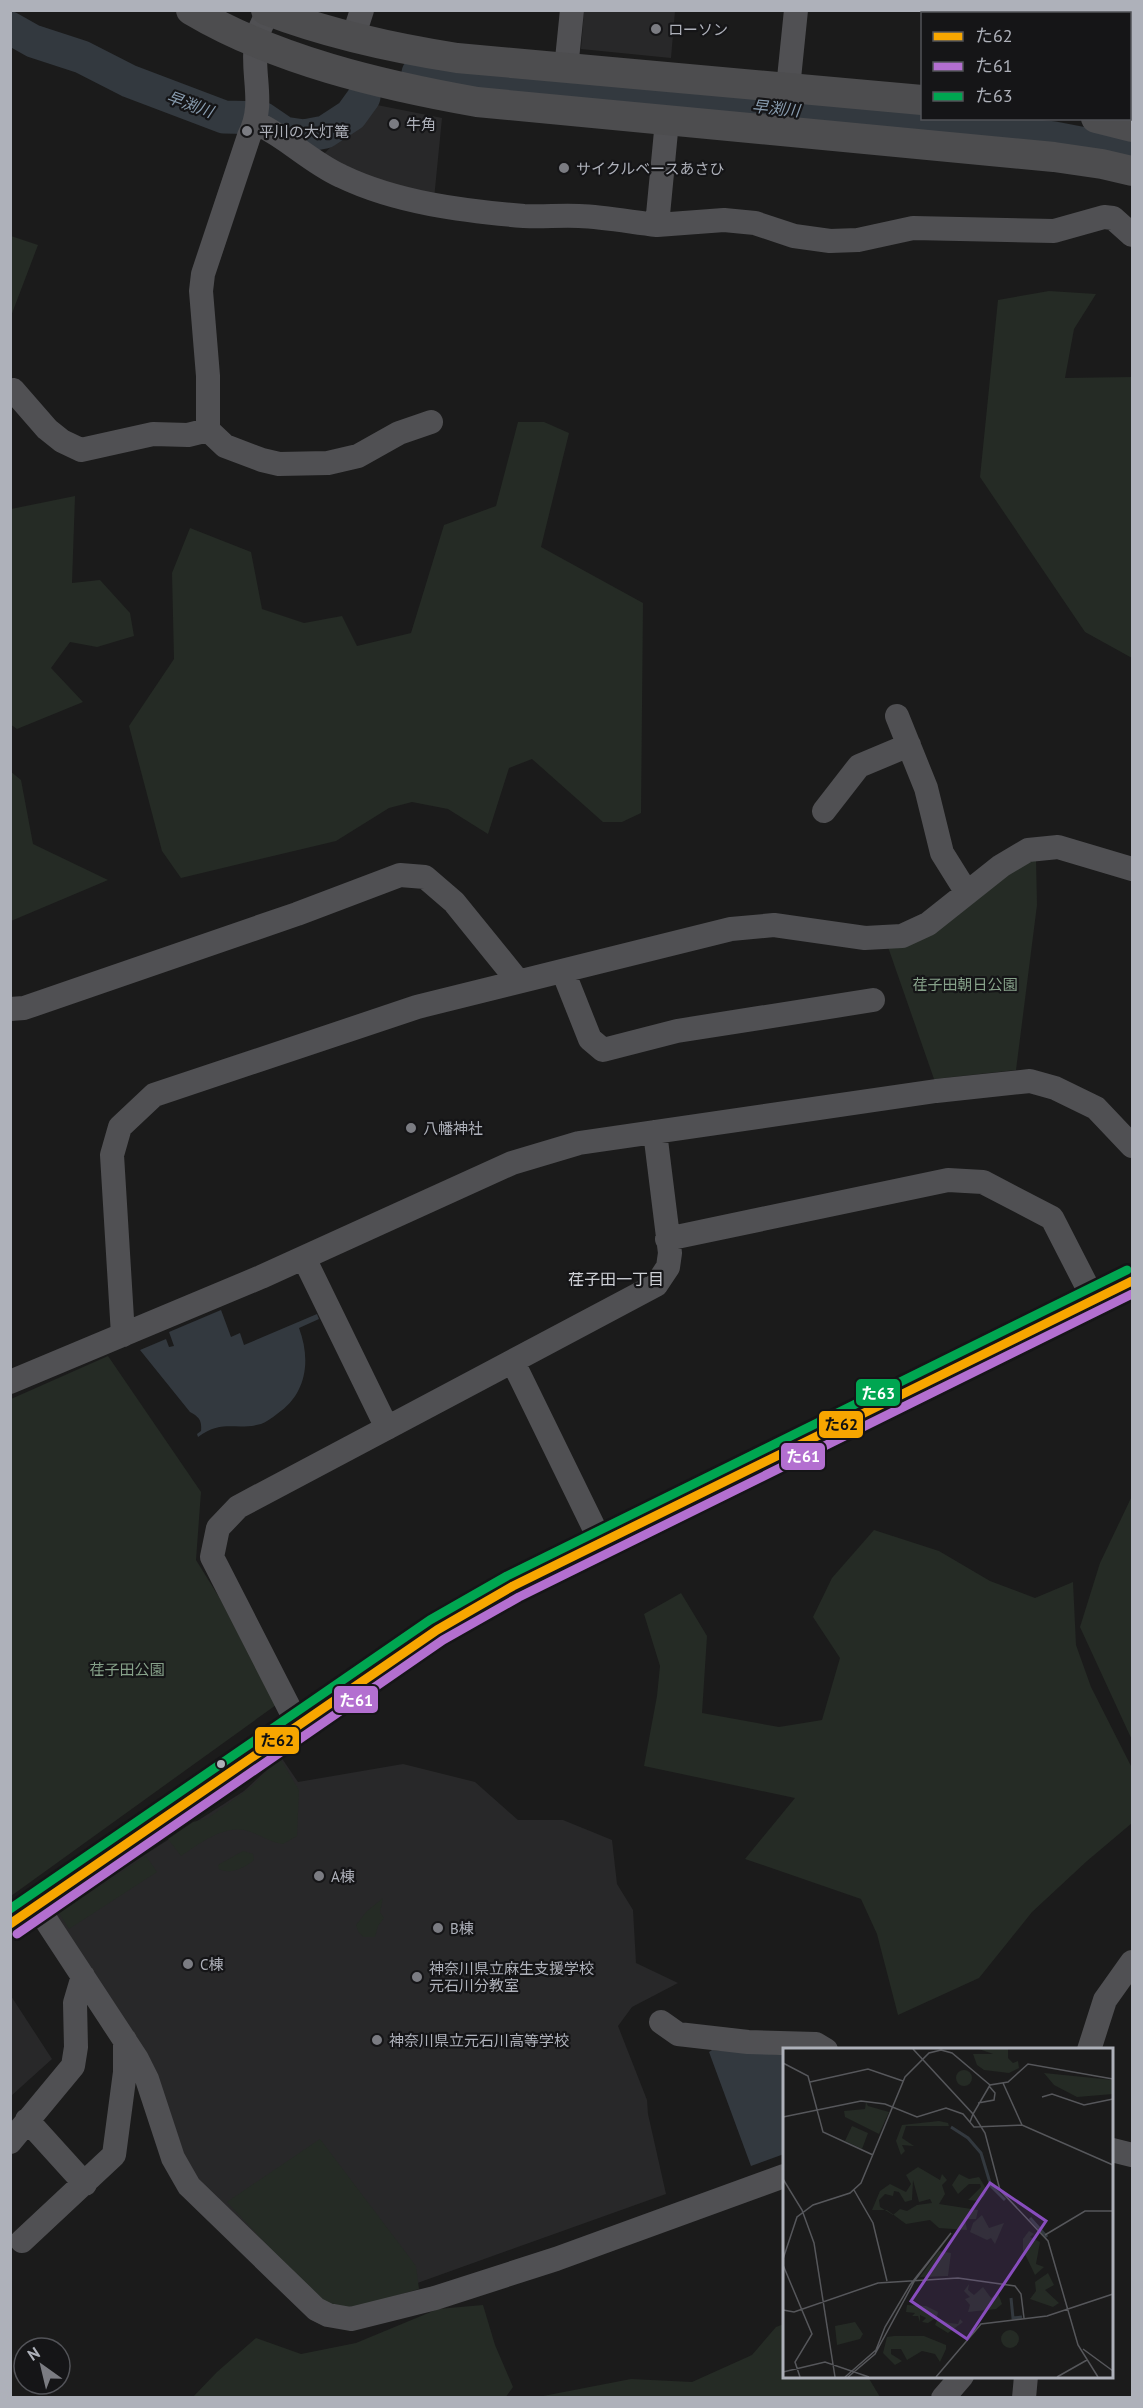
<svg xmlns="http://www.w3.org/2000/svg" width="1143" height="2408" font-family="'PT Sans','Noto Sans JP',sans-serif">
	<style>
		.built { fill: #282829 }
		.green { fill: #252b25 }
		.water { fill: #33393f }
		.lines { fill: none; stroke-linecap: round; stroke-linejoin: round }
		.river { stroke: #33393f; stroke-width: 33 }
		.minor { stroke: #505053; stroke-width: 24 }
		.major { stroke: #4d4d4f; stroke-width: 30 }
		.bus-1-casing { stroke: #151517; stroke-width: 14 }
		.bus-2-casing { stroke: #151517; stroke-width: 14 }
		.bus-3-casing { stroke: #151517; stroke-width: 14 }
		.bus-1 { stroke: #f7a600; stroke-width: 9 }
		.bus-2 { stroke: #b36fd0; stroke-width: 9 }
		.bus-3 { stroke: #00a651; stroke-width: 9 }
		.poi-dot { fill: #7b7c82; stroke: #151517; stroke-width: 2 }
		.bus-dot { fill: #aeb1ba; stroke: #151517; stroke-width: 2 }
		.labels { text-anchor: middle; dominant-baseline: central; stroke-width: 4.5; stroke-linejoin: round; paint-order: stroke }
		.poi-label { font-size: 15px; fill: #aeb1ba; stroke: #151517; text-anchor: start }
		.park-label { font-size: 15px; fill: #87a28a; stroke: #151517 }
		.water-label { font-size: 16px; font-style: italic; fill: #899db0; stroke: #151517 }
		.neighbourhood-label { font-size: 16px; fill: #ced0d6; stroke: #151517 }
		.inset-river { fill: none; stroke: #33393f; stroke-width: 3 }
		.inset-road { fill: none; stroke: #56575b; stroke-width: 1.5 }
		.view { fill: #884dbe; fill-opacity: 0.15; stroke: #884dbe; stroke-width: 3 }
		.inset-edge { fill: none; stroke: #aeb1ba; stroke-width: 3 }
		.line-badge { stroke: #151517; stroke-width: 2 }
		.badge-label { font-size: 16px; text-anchor: middle; font-weight: bold; fill: #fff }
		.pale-badge-label { font-size: 16px; text-anchor: middle; font-weight: bold; fill: #111 }
	</style>
	<rect width="100%" height="100%" fill="#1b1b1b"/>
	<path class="built" d="M584 11H675L671 58 581 49Z
		M372 104 442 118 434 199 378 184 324 154Z
		M281 1757 298 1782 403 1764 475 1782 518 1820H563L612 1840 617 1884 633 1910 636 1963 678 1983 632 2007 618 2026 647 2100 648 2114 666 2194 356 2305 328 2300 192 2185 51 1915 244 1791Z
		M11 1996 52 2059 11 2096H10Z"/>
	<path class="green" d="M11 236 38 245 11 316 10 236Z
		M1049 291 1096 294 1074 329 1065 378 1132 377V658L1085 632 980 477 998 300Z
		M518 422H544L569 433 541 547 643 603 641 813 622 822H603L532 759 509 768 488 834 448 809 412 802 389 808 336 841 181 878 162 851 129 726 174 659 172 573 190 528 251 552 262 609 304 623 342 616 357 646 411 633 444 525 496 506Z
		M75 496 72 583 100 580 130 613 134 636 97 647 70 642 51 668 83 702 17 729 10 724 11 509Z
		M10 771 21 780 33 844 108 880 11 921Z
		M1036 859 1037 905 1016 1070 934 1079 888 947 1023 865Z
		M108 1356 201 1492 196 1560 219 1597 276 1705 11 1896V1399Z
		M1132 1496V1740L1080 1627 1100 1563Z
		M874 1530 939 1551 990 1581 1035 1598 1073 1582 1076 1645 1091 1687 1132 1768V1823L1087 1861 1032 1912 979 1978 898 2015 877 1934 861 1899 745 1859 795 1798 644 1766 657 1696 660 1666 644 1614 681 1593 707 1636 702 1713 779 1727 822 1720 840 1658 813 1617 832 1578Z
		M280 1758 299 1790 297 1836 283 1844C271 1842 262 1836 251 1832 227 1822 200 1843 181 1856L168 1839 193 1822 208 1818 251 1787Z
		M243 1851 253 1854 254 1860C244 1868 231 1875 219 1869L218 1865Z
		M146 1856 157 1872 69 1929 59 1913Z
		M383 1898 380 1912 384 1918 378 1926 375 1937H363L358 1931 356 1925 367 1911Z
		M320 2139 416 2266 419 2289 351 2309 328 2303 311 2292 227 2202Z
		M483 2305 495 2345 513 2387 505 2398H192L217 2372 256 2338 301 2354 356 2343 438 2309Z
		M784 2324V2376L868 2377 880 2397H538L631 2379 692 2382 752 2355 776 2327Z"/>
	<path class="water" d="M221 1310 231 1337 240 1333 244 1345 317 1314 319 1319 299 1328C311 1360 307 1394 277 1414 272 1418 266 1422 261 1424 235 1431 223 1419 198 1437L197 1434 201 1431C202 1420 199 1417 190 1412L140 1350 166 1339 169 1347 174 1346 169 1332Z
		M712 2050 784 2055V2154L751 2166 709 2052Z"/>
	<g class="lines">
		<path class="river" d="M10 28 33 41 82 57 129 81 224 117 262 118 284 133 304 136 325 132 351 115 364 97
			M418 73 968 128 1054 138 1132 153"/>
		<path class="minor" d="M1034 10 1045 14
			M268 11C264 21 257 32 256 42 251 75 266 104 249 136L203 274 201 291 208 376V430L225 446 262 460 279 464 328 463 358 456 399 433 431 422
			M1074 14 1075 10
			M353 38 362 10
			M566 69 572 10
			M788 88 796 10
			M667 121 657 225 724 220 755 223 794 236 830 241 858 240 913 228 1054 231 1104 217 1113 218 1132 235
			M256 123C287 137 310 162 341 176 397 203 464 211 524 216 543 217 561 215 579 216 605 217 631 222 657 225
			M10 392 13 390 47 429 62 441 81 450 153 434 188 435 208 430
			M897 716 926 788 942 853 967 893
			M824 811 859 766 909 745
			M563 971 590 1039 603 1050 677 1031 873 1000
			M10 1009 24 1008 297 914 400 875 425 877 454 902 518 981
			M667 1239 948 1180 983 1182 1052 1218 1094 1300
			M304 1258 387 1428
			M123 1335 112 1155 120 1127 154 1095 417 1007 731 929 774 925 865 938 902 936 928 924 1001 866 1028 850 1058 847 1132 869
			M513 1362 601 1542
			M10 1382 261 1277 512 1163 579 1143 936 1091 1030 1081 1055 1088 1096 1108 1132 1146
			M298 1725 212 1557 218 1528 238 1507 656 1285 668 1267 670 1253 655 1132
			M36 1905 137 2059 147 2079 173 2158 189 2186 316 2309 328 2315 351 2319 435 2298 556 2259 784 2176
			M10 1924 437 1630 513 1586 1132 1281
			M661 2022 678 2034 748 2042 816 2044 826 2050
			M1089 2050 1105 2000 1132 1962
			M27 2120 85 2184
			M10 2142 73 2066 76 2047 75 2003 83 1976
			M1112 2150 1132 2155
			M22 2241 114 2155 125 2072V2040
			M943 2398 962 2376
			M1024 2398 1026 2376"/>
		<path class="major" d="M191 10C275 60 381 85 477 102L1054 157 1102 164 1132 171
			M266 10C328 34 393 48 457 58L922 100
			M1096 118 1132 127"/>
		<defs>
			<path id="bus-1" d="M10 1924 437 1630 513 1586 1132 1281"/>
			<path id="bus-2" d="M17 1934 443 1640 519 1597 1132 1294"/>
			<path id="bus-3" d="M10 1909 430 1620 507 1576 1127 1270"/>
		</defs>
		<use href="#bus-1" class="bus-1-casing"/>
		<use href="#bus-2" class="bus-2-casing"/>
		<use href="#bus-3" class="bus-3-casing"/>
		<use href="#bus-1" class="bus-1"/>
		<use href="#bus-2" class="bus-2"/>
		<use href="#bus-3" class="bus-3"/>
	</g>
	<g class="poi-dot">
		<circle cx="656" cy="29" r="6"/>
		<circle cx="394" cy="124" r="6"/>
		<circle cx="247" cy="131" r="6"/>
		<circle cx="564" cy="168" r="6"/>
		<circle cx="411" cy="1128" r="6"/>
		<circle cx="319" cy="1876" r="6"/>
		<circle cx="438" cy="1928" r="6"/>
		<circle cx="188" cy="1964" r="6"/>
		<circle cx="417" cy="1977" r="6"/>
		<circle cx="377" cy="2040" r="6"/>
	</g>
	<circle class="bus-dot" cx="221" cy="1764" r="5"/>
	<g class="labels">
		<g class="poi-label">
			<text x="668" y="29">ローソン</text>
			<text x="406" y="124">牛角</text>
			<text x="259" y="131">平川の大灯篭</text>
			<text x="576" y="168">サイクルベースあさひ</text>
			<text x="423" y="1128">八幡神社</text>
			<text x="331" y="1876">A棟</text>
			<text x="450" y="1928">B棟</text>
			<text x="200" y="1964">C棟</text>
			<text x="429" y="1968">神奈川県立麻生支援学校<tspan x="429" dy="17">元石川分教室</tspan></text>
			<text x="389" y="2040">神奈川県立元石川高等学校</text>
		</g>
		<g class="park-label">
			<text x="965" y="984">荏子田朝日公園</text>
			<text x="127" y="1669">荏子田公園</text>
		</g>
		<g class="water-label">
			<text transform="translate(190 104) rotate(20)">早渕川</text>
			<text transform="translate(776 108) rotate(6)">早渕川</text>
		</g>
		<g class="neighbourhood-label">
			<text x="616" y="1279">荏子田一丁目</text>
		</g>
	</g>
	<g transform="translate(783 2048)">
		<rect width="330" height="330" fill="#1b1b1b"/>
		<path d="M196 1H225V10L230 15 235 13 236 20 226 25 201 22 194 17 190 6H210ZM173 30a8 8 0 1 1 16 0a8 8 0 1 1-16 0ZM261 25 330 32V46L294 49 271 37ZM83 54 85 58 106 64 96 86 62 69 61 63 82 61ZM156 73 165 75 166 78H123L119 90 131 98 119 97 122 103 118 107 113 93 119 77ZM69 78 85 85 79 101 62 93ZM135 119 157 132 159 126 164 132 159 137 162 146 156 156 195 162 193 171H182L184 182 156 180 147 172 123 176 104 162H89L97 143 107 136 123 144 128 136 123 127ZM130 132 136 154 147 151 149 155 134 157 124 163 117 161 110 167 97 159 96 152 102 146 110 148 111 143 116 144 122 154 129 152ZM176 126 186 131 196 129 204 142 201 148 195 153 185 152 198 139 197 136H186L175 146 169 137ZM199 167 206 180 221 175 212 196 208 190 204 192 187 184 190 175ZM246 183 251 186 247 189 257 194 253 216 261 219 252 227 240 202V191ZM156 203 168 205 165 228 137 229ZM265 225 271 237 262 242 276 255 270 259 247 251 253 243 252 234ZM186 236 185 242 191 247 200 239 208 250 215 245 219 256 213 261 185 264 187 257 182 251 187 249 181 243ZM124 257 143 258 155 264 154 269 145 275 139 274 143 270 137 267V274L135 268H129L132 265 123 264ZM155 270 166 275 175 276 177 271 180 274 165 285 152 277ZM72 274 80 286 77 291 54 297 52 278ZM218 291a9 9 0 1 1 18 0a9 9 0 1 1-18 0ZM111 288H141L163 297V301L157 314 152 306 139 303 124 312 118 301H108V306L119 313 112 317 100 305 104 289Z" fill="#252b25" fill-rule="evenodd"/>
		<path class="inset-river" d="M168 79 185 90 198 105 208 138 222 152M247 170 264 189M228 250 230 270 239 269"/>
		<path class="inset-road" d="M130 1 190 66 187 74M0 15 25 28 40 84 90 107M27 34 85 21 120 33M220 35 239 77M259 49 269 46 301 57 330 51M195 55 211 52 212 45 206 38M0 69 78 53 102 56 134 69 163 60 180 66 191 79 239 77 330 117M0 131 19 162 31 195 52 329M71 142 90 175 104 233M262 187 302 163H329M0 211 14 169 30 157 67 145 78 135 122 29 146 5 158 2 169 5 207 37M0 217 29 286 12 314 17 329M0 262 11 264 95 235 175 230 232 238 238 246 241 270M300 301 330 323M0 324 42 314 86 329M62 329 93 302 102 279 127 237 168 185 132 232 92 306 65 329M153 329 198 276 264 268 330 246M274 329 304 312M315 329 295 297 265 193 217 142 202 85 190 66 207 37 225 34 245 16 330 31"/>
		<path class="view" d="M207 135 263 173 184 291 128 253Z"/>
		<rect width="330" height="330" class="inset-edge"/>
	</g>
	<g class="line-badge">
		<rect x="855" y="1378" width="46" height="29" rx="6" fill="#00a651"/>
		<rect x="818" y="1410" width="46" height="29" rx="6" fill="#f7a600"/>
		<rect x="780" y="1442" width="46" height="29" rx="6" fill="#b36fd0"/>
		<rect x="333" y="1685" width="46" height="29" rx="6" fill="#b36fd0"/>
		<rect x="254" y="1726" width="46" height="29" rx="6" fill="#f7a600"/>
	</g>
	<g class="badge-label">
		<text x="878" y="1399">た63</text>
		<text x="803" y="1462">た61</text>
		<text x="356" y="1706">た61</text>
	</g>
	<g class="pale-badge-label">
		<text x="841" y="1430">た62</text>
		<text x="277" y="1746">た62</text>
	</g>
	<rect width="1143" height="2408" fill="none" stroke="#aeb1ba" stroke-width="24"/>
	<rect x="921" y="12" width="210" height="108" fill="#151517" stroke="#525358" stroke-width="1.5"/>
	<rect x="933" y="32" width="30" height="9" fill="#f7a600" stroke="#525358" stroke-width="1.5"/>
	<text x="975" y="42" font-size="18" fill="#aeb1ba">た62</text>
	<rect x="933" y="62" width="30" height="9" fill="#b36fd0" stroke="#525358" stroke-width="1.5"/>
	<text x="975" y="72" font-size="18" fill="#aeb1ba">た61</text>
	<rect x="933" y="92" width="30" height="9" fill="#00a651" stroke="#525358" stroke-width="1.5"/>
	<text x="975" y="102" font-size="18" fill="#aeb1ba">た63</text>
	<g transform="translate(42 2366) rotate(326)"><circle r="28" fill="#151517" stroke="#525358" stroke-width="1.5"/>
	<path d="M0-4.5L10 22L0 15L-10 22Z" fill="#7b7c82"/>
	<text y="-9" font-size="16" font-weight="bold" text-anchor="middle" fill="#aeb1ba">N</text>
	</g>
</svg>
